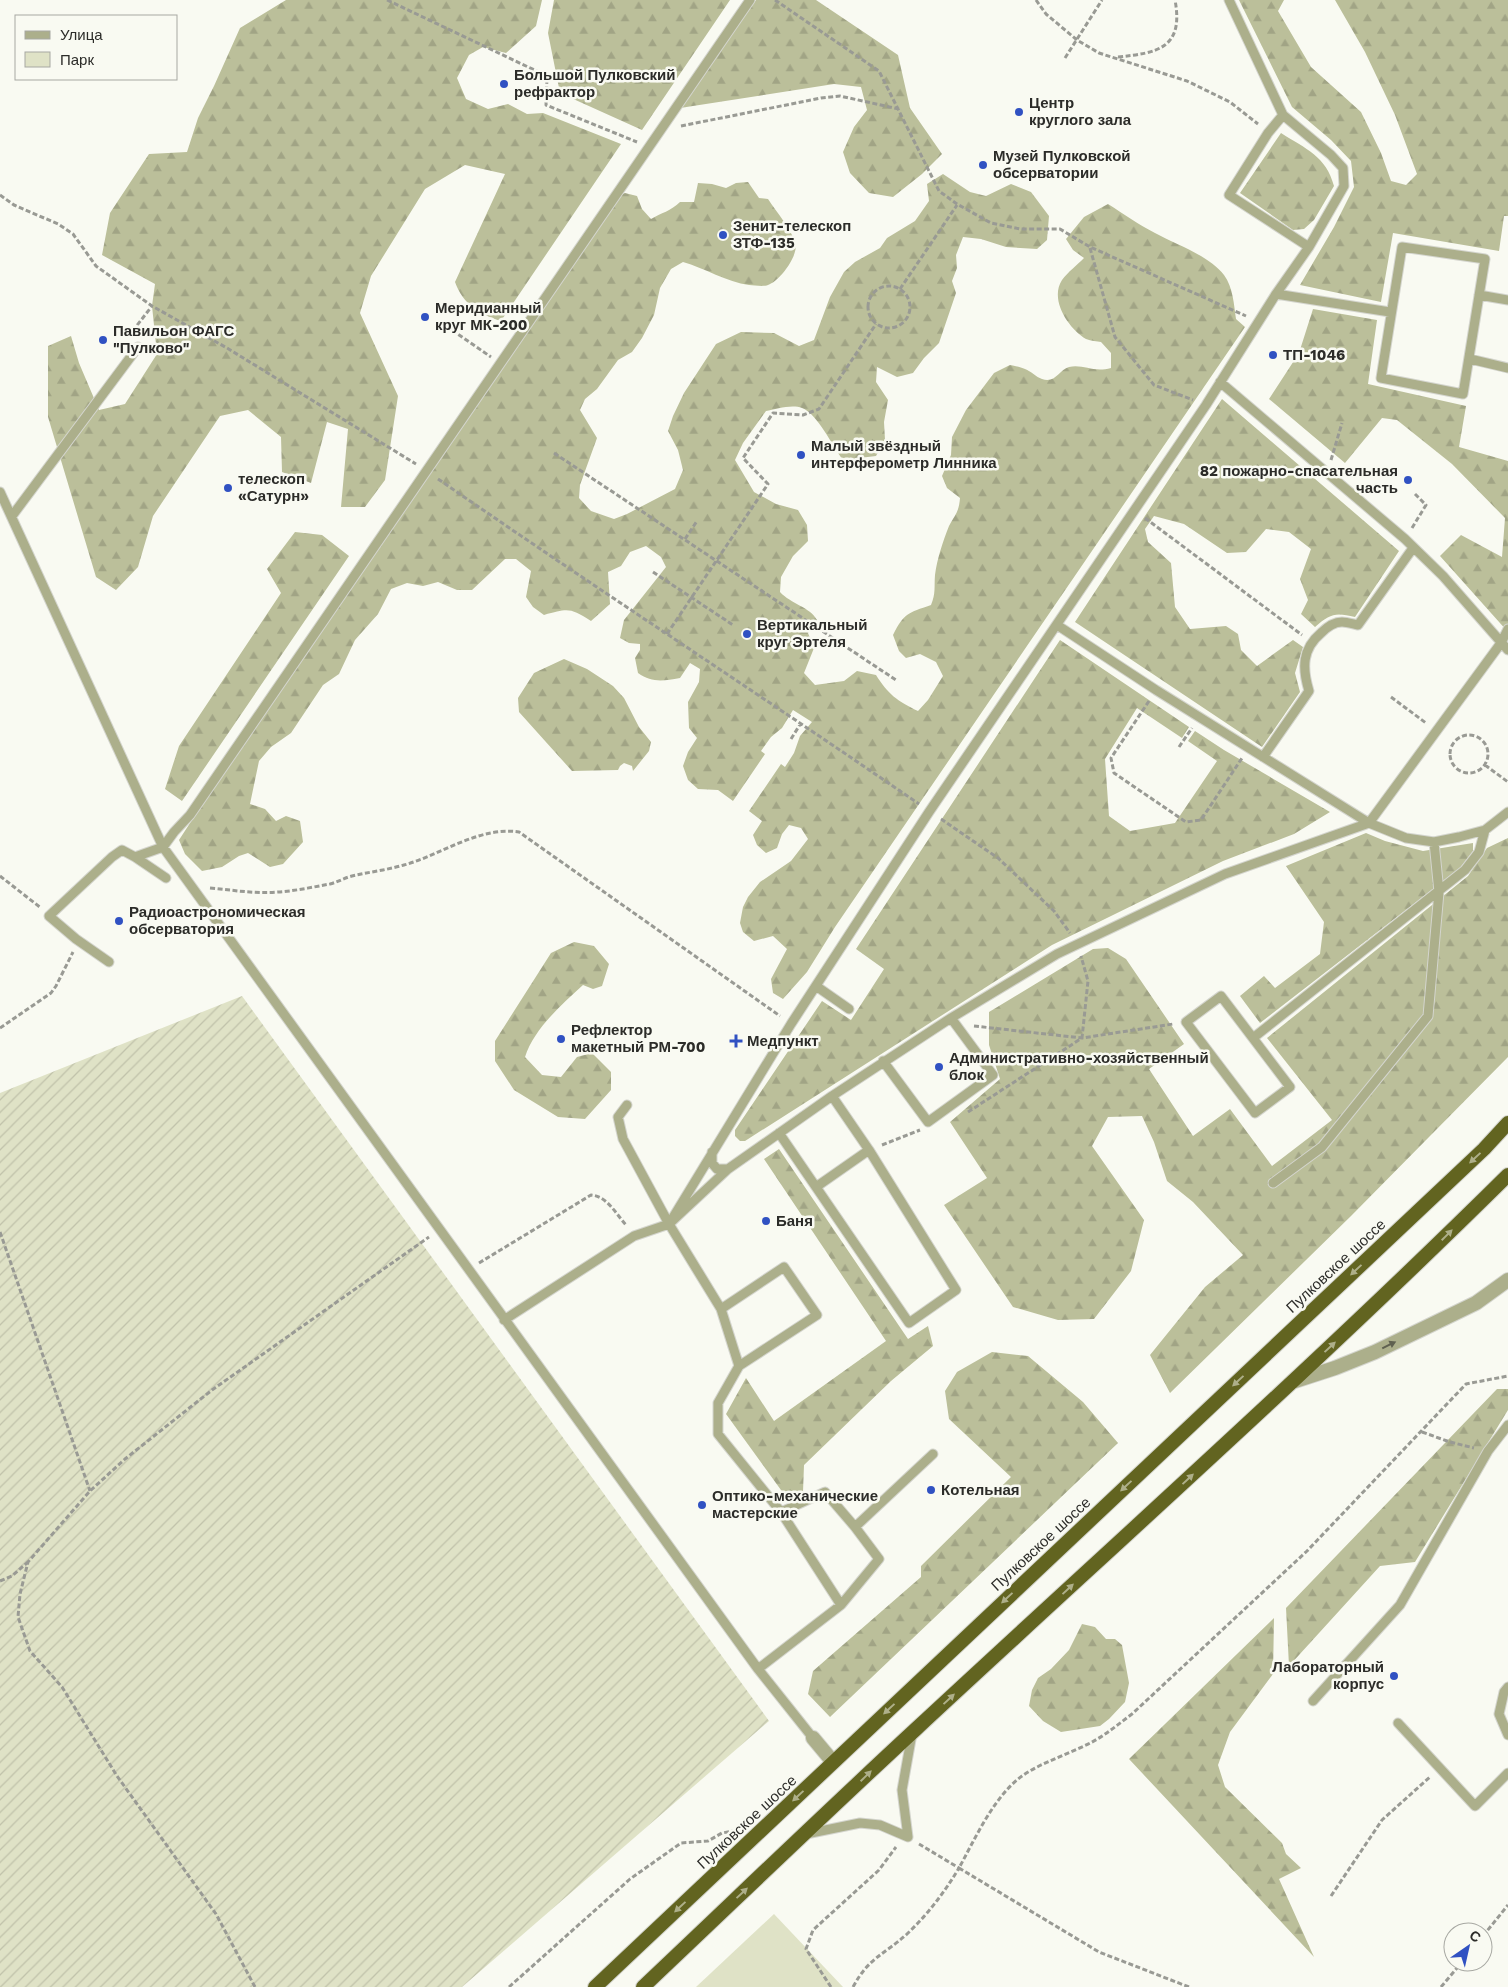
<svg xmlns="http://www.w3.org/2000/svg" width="1508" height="1987" font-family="'Work Sans',sans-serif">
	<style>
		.green { fill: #dfe2c6 }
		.forest { fill: url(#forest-firs) }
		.garden { fill: url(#garden-furrows) }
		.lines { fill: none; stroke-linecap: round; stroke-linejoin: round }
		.service-casing { stroke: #d4d5ce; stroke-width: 11 }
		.minor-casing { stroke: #d4d5ce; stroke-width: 16 }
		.trunk-casing { stroke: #d4d5ce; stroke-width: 16 }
		.path { stroke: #999a94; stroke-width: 3; stroke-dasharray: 5 2.5; stroke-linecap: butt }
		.service { stroke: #acaf8b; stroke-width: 9 }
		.minor { stroke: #acaf8b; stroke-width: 14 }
		.trunk { stroke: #626420; stroke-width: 14 }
		.oneway { fill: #aeaf89 }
		.oneway2 { fill: #5f6050 }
		.poi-dot { fill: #3051c2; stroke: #f9faf2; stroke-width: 2 }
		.labels { text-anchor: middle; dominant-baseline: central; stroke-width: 5; stroke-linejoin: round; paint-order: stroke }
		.poi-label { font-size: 15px; font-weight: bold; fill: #2c2c29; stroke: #f9faf2; text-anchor: start }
		.street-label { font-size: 15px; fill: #2c2c29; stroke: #f9faf2 }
	</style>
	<defs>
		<pattern id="forest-firs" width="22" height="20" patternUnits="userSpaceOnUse" patternTransform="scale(1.25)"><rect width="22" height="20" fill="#bbbf9a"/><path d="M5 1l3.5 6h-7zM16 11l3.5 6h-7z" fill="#a1a485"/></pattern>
		<pattern id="garden-furrows" width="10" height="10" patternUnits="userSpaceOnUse" patternTransform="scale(1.25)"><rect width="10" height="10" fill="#dfe2c6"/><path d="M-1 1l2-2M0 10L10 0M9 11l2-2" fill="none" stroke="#c0c2aa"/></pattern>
	</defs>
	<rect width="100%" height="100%" fill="#f9faf2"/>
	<path class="green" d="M774 1914 843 1987H696Z"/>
	<path class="forest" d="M286 0H542L536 26 506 53 483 47 469 55 457 78 466 99 488 109 508 104 527 114 543 113 621 144 501 321C479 314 463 304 455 282L505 174 465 165 425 189 371 276 360 313 398 396 385 480 365 507H341L348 429 327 422 311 483 282 472 281 437 248 410 220 416 153 516 138 567 116 590 96 577 48 417V346L71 336 79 363 99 410 125 404 157 354 152 306 155 284 102 255 110 213 149 154 187 152 198 118 214 86 240 28Z
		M554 0H730L642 130 560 93 548 33Z
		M756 0H816L898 55 910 108 942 154 922 174 893 197 869 193 850 173 843 152 854 127 867 110 861 87 834 84 680 108Z
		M1239 0H1284L1278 11 1311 67 1361 112 1381 153 1391 181 1406 185 1417 174 1395 115 1365 52 1335 0H1508V216H1504L1499 251 1393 233 1381 302 1300 285 1334 227 1354 187 1351 161 1331 140 1292 107Z
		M1281 133C1306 149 1326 156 1334 186L1314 220 1304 229 1293 230 1240 193Z
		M943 174 970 192 986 196 1011 184 1031 192 1049 216 1047 240 1037 249 1006 247 981 239 963 237 956 255 957 268 952 281 956 293 939 343 924 358 913 373 897 377 877 367 876 382 888 400 884 422 885 440 876 456 843 460C833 447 817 413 802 408 792 404 776 409 766 411L743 443 735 460 754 492 776 504 798 510 807 525 808 541 793 556 781 577 780 592C791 604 810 607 817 620L808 633 814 648 804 673 815 685 844 681 857 671 876 675C888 694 897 701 918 711L928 700 943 676 936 662 920 654 906 658 899 651 893 635C904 613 908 613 931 605 936 593 934 587 935 575 937 559 943 541 949 526 955 515 959 512 960 498L947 488 942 476 951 455 952 437 966 410 994 373 1010 365C1015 366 1021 367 1025 369 1031 371 1036 377 1042 379 1055 384 1059 370 1069 367 1084 364 1093 373 1111 368V353L1101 342C1097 341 1091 341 1086 339 1069 329 1049 300 1062 280 1068 272 1077 265 1084 258L1073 250 1066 239 1084 217 1108 204C1124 214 1139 225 1155 233 1175 244 1210 256 1224 275 1233 287 1234 305 1236 319L1245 327 835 927 807 972 783 999 773 993 771 979 787 949 773 936 754 941 743 932 740 923 743 907 748 897 760 882 791 861 808 839 801 828 789 825 782 834 777 848 766 853 757 845 753 835 762 821 749 811 781 764 785 767 794 753 800 736 812 722 793 710 782 728 771 737 761 751 765 754 733 801 718 790 698 789 688 780 683 766 688 752 697 738 689 728 688 702 699 682 700 669 690 663 680 678C663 681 652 683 638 673L635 658 640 650V644L629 643 620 638 624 620 666 567 661 557 646 546 630 552 621 566 608 572 610 604 591 621C570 608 569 608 544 615L533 607 526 597 531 571 516 559H505L472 590H457L438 582 423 586 407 583 391 589 378 614 355 640 339 674 323 685 291 733 271 747 259 761 250 804 265 809 276 821 286 816 300 821 303 842 283 864 270 867 248 853 239 856 222 867 202 871 185 854 179 840 244 740 606 201 625 193 637 196 642 209 651 219C661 213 671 211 680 202H694L698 183 712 184 726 188 736 183 748 182 759 198 768 199C777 213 790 227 795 242 800 254 780 281 768 285 763 287 754 285 749 285 727 282 704 268 683 262L671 269 660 288 654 315 642 338 632 352 618 360 597 389 585 399 580 410 597 438 580 485 579 498 591 511 614 519 627 514 675 489 683 470 678 450 668 431 673 416 684 393 716 344 741 332 774 333 799 346 814 340 830 297 844 272 855 262 880 248 887 238 915 221 929 201 927 184Z
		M1313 309 1377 320 1368 384 1466 406 1459 447 1508 461V632L1440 556 1461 535 1502 557 1505 518 1452 464 1397 420 1382 418 1345 463 1269 399 1299 353Z
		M1222 399 1399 551 1355 617C1335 612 1330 614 1315 627L1301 614 1308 600 1300 579 1311 549 1289 532 1266 529 1246 552 1227 553 1184 524 1154 516 1145 529 1148 542 1171 563 1175 607 1190 629 1226 626 1238 634 1241 650 1257 666 1293 640 1303 647 1295 673 1300 692 1262 747 1075 622Z
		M295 532 322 535 349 556 182 801 165 789 179 746 281 593 267 569Z
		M1060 640 1189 727 1182 738 1137 708 1105 759 1109 816 1130 831 1175 823 1217 761 1188 741 1195 731 1224 750 1330 812 1294 834 1223 861 1052 945 745 1141H740L735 1136V1130L822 1001 851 1020 884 969 856 949Z
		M564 659 587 669 613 686 624 698 639 727 651 742 649 751 633 771 632 766 624 763 620 766 618 770 572 771 519 712 518 698 534 673Z
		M1366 833 1385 841 1423 851 1473 843V851L1460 868 1260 1023 1240 996 1264 976 1275 988 1320 954 1324 922 1286 866Z
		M1508 838V1057L1351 1216 1170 1393 1150 1355 1205 1287 1243 1255 1193 1202 1167 1181 1154 1142 1142 1116 1108 1117 1092 1146 1144 1220 1131 1271 1094 1319 1058 1320 1013 1307 944 1205 987 1178 950 1122 1000 1079 989 1045V1012L1093 949 1108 948 1126 959 1184 1044 1149 1069 1193 1136 1230 1109 1272 1166 1332 1120 1267 1038 1468 876 1487 848Z
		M574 942 594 946 609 964 602 986 593 989 583 985C561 1005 534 1029 525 1057L542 1075 561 1077 577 1057 592 1053 611 1072V1090L585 1119 558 1117 514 1090 495 1061V1041L551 953Z
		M779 1149 908 1339 928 1326 933 1346 891 1381 804 1465 803 1492 786 1497 726 1414 746 1378 774 1421 886 1341 764 1159Z
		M992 1352 1028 1356 1083 1402 1118 1443 830 1717 808 1694 813 1671 921 1577V1566L1011 1477 949 1419 945 1391 957 1372Z
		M1497 1389H1508V1410L1415 1562 1380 1566 1289 1666 1286 1608Z
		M1274 1618 1273 1674 1230 1732 1218 1765 1225 1787 1282 1843 1286 1854 1301 1868 1279 1879 1314 1957 1129 1759Z
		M1082 1624 1095 1627 1106 1639H1115L1122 1645 1129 1683 1125 1702 1109 1719 1100 1726 1061 1732 1043 1721 1029 1706 1032 1690 1038 1678 1051 1669 1069 1650Z"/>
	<path class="garden" d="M242 996 769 1721 462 1987H0V1093Z"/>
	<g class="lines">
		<defs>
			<path id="service" d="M1283 115 1268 133 1229 195 1309 247
				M1402 247 1485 259 1463 394 1381 378Z
				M1276 294 1390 312
				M1479 295 1508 300
				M1470 359 1508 368
				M1220 382 1405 539 1443 576 1508 650
				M0 492 163 847 758 1669 813 1738
				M12 516 138 347
				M1057 625 1156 690 1369 823 1406 838 1434 842 1459 837 1485 830 1508 812
				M1263 757 1309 691C1302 668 1302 649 1321 633 1326 628 1334 622 1342 622 1347 622 1353 624 1358 625L1413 548
				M135 857 163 847 174 832 190 815 750 0
				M109 962 76 939 49 916 112 857 122 850 135 857 166 878
				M816 986 849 1009
				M1221 996 1290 1087 1255 1113 1186 1022Z
				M1253 1038 1465 870 1479 852 1485 830
				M883 1061 928 1122 993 1075 951 1018
				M627 1105 618 1117 623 1139 669 1224 721 1309 739 1366 718 1403V1434L781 1512 841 1605 758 1669
				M779 1133 909 1323 956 1290 869 1150 832 1096
				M712 1152V1163L717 1169H728
				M1273 1183 1322 1147 1428 1016 1439 892 1434 842
				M816 1187 869 1150
				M669 1224 791 1024 929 812 1206 405 1276 294 1309 247 1344 186 1343 168 1331 155 1283 115 1229 0
				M721 1309 784 1267 817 1315 739 1366
				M504 1320 634 1236 669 1224 728 1169 832 1096 951 1018 1057 954 1225 874 1369 823 1501 643 1508 629
				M781 1512 825 1492 855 1527 933 1454
				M841 1605 879 1559 855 1527
				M1508 1687 1504 1692 1499 1714 1508 1735
				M1313 1701 1400 1605 1488 1451 1508 1425
				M1398 1723 1475 1806 1508 1773
				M806 1834 860 1823 880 1825 908 1837 902 1790 912 1734"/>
			<path id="minor" d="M1295 1381 1335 1368 1375 1352 1476 1303 1508 1280
				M813 1738 833 1762"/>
			<path id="trunk" d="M595 1987 1484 1149 1508 1123
				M643 1987C734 1901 824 1814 916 1729 1114 1545 1316 1365 1508 1175"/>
		</defs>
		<use href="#service" class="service-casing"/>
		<use href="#minor" class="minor-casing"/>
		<use href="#trunk" class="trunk-casing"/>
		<path class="path" d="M387 0 547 76 546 105 637 142
			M775 0 879 71 939 191 957 204 991 223 1020 229H1060L1090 247 1246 316
			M1036 0 1046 14 1077 40 1099 53 1187 81 1230 102 1258 124
			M1118 57C1158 53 1184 48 1175 0
			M1065 58 1102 0
			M681 126 821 98 840 96 899 109
			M0 195 14 205 58 224 73 234 96 266 152 306 227 348 416 464
			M1090 248 1115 337 1154 385 1193 400
			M868 307a21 21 0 1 1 42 0a21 21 0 1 1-42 0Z
			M900 289 957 205
			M446 326 491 357
			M128 337 152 306
			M554 453 896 680
			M1331 460 1342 423
			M438 479C597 589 759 694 919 804
			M1145 518 1302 635
			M1412 528 1426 505 1415 494
			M685 539 697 521
			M653 572 733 625
			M667 634 768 484 743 458 773 413 803 415 819 409 876 324
			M1391 697 1426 723
			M1149 701 1111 758 1114 773 1186 822 1201 820 1242 758
			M1450 754a19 19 0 1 1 38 0a19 19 0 1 1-38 0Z
			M791 739 801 723
			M1179 747 1192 728
			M1485 765 1508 782
			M941 819 998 858 1054 911 1070 933
			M0 876 41 908
			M210 888C233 890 254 894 278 892 295 891 313 887 330 884 338 882 344 878 352 876 369 872 387 870 404 865 441 855 479 826 519 832L780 1016
			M974 1026 1082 1038 1173 1024
			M0 1028 51 993 56 986 73 952
			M968 1112 1082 1038 1088 981 1081 956
			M882 1145 920 1130
			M0 1232 90 1491
			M479 1263 591 1195C607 1196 616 1214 626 1225
			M1422 1432 1450 1442 1474 1448
			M0 1581 12 1576 28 1562
			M1331 1896 1382 1820 1430 1777
			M1483 1936 1508 1905
			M255 1987 216 1914 117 1776 62 1687 30 1651 18 1617 20 1594 28 1562 90 1491 125 1459 212 1390 429 1237
			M509 1987 630 1879 681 1843 708 1841 722 1833 733 1831
			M831 1987 806 1949 813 1930 879 1870 896 1847
			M853 1987C869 1957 884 1955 907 1934 928 1914 944 1893 959 1868L919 1844
			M1189 1987 1099 1952 959 1868C975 1839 994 1796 1022 1776 1041 1763 1063 1756 1084 1746 1102 1738 1116 1726 1132 1714L1307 1551 1466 1384 1508 1376
			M1441 1987 1462 1962"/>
		<use href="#service" class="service"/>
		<use href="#minor" class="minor"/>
		<use href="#trunk" class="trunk"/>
	</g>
	<defs><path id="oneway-solid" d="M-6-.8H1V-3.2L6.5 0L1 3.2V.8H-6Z" transform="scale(1.25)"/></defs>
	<g class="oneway">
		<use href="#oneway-solid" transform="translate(1475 1158) rotate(137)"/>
		<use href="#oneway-solid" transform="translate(1447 1235) rotate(-45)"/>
		<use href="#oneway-solid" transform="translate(1356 1270) rotate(137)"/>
		<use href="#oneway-solid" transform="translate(1330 1347) rotate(-43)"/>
		<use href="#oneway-solid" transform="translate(1238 1381) rotate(137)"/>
		<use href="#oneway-solid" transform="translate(1188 1479) rotate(-43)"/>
		<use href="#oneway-solid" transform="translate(1126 1486) rotate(137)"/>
		<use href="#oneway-solid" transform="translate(1068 1589) rotate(-43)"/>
		<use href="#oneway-solid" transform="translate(1007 1598) rotate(137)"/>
		<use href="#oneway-solid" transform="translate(949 1699) rotate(-43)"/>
		<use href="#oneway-solid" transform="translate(889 1709) rotate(137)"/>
		<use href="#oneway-solid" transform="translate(866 1776) rotate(-44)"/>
		<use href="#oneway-solid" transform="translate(798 1796) rotate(137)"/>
		<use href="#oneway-solid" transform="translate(742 1893) rotate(-43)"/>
		<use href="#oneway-solid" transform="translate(680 1907) rotate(137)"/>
	</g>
	<use class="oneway2" href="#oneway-solid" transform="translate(1389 1345) rotate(-26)"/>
	<g class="poi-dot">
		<circle cx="504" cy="84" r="5"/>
		<circle cx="1019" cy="112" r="5"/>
		<circle cx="983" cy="165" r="5"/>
		<circle cx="723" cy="235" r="5"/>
		<circle cx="425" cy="317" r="5"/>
		<circle cx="103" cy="340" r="5"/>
		<circle cx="1273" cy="355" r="5"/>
		<circle cx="801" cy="455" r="5"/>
		<circle cx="1408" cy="480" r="5"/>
		<circle cx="228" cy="488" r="5"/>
		<circle cx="747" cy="634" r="5"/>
		<circle cx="119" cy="921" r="5"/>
		<circle cx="561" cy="1039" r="5"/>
		<path d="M733.5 1033.5h5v5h5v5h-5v5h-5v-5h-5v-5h5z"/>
		<circle cx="939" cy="1067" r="5"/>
		<circle cx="766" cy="1221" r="5"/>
		<circle cx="931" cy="1490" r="5"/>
		<circle cx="702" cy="1505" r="5"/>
		<circle cx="1394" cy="1676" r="5"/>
	</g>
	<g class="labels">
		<g class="poi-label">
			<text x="514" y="75">Большой Пулковский<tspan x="514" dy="17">рефрактор</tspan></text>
			<text x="1029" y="103">Центр<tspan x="1029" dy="17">круглого зала</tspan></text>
			<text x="993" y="156">Музей Пулковской<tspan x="993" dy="17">обсерватории</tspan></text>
			<text x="733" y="226">Зенит-телескоп<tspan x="733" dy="17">ЗТФ-135</tspan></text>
			<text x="435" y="308">Меридианный<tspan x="435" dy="17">круг МК-200</tspan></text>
			<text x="113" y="331">Павильон ФАГС<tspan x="113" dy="17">"Пулково"</tspan></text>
			<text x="1283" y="355">ТП-1046</text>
			<text x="811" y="446">Малый звёздный<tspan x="811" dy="17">интерферометр Линника</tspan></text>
			<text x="1398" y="471" text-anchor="end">82 пожарно-спасательная<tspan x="1398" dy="17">часть</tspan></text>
			<text x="238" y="479">телескоп<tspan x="238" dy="17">«Сатурн»</tspan></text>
			<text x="757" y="625">Вертикальный<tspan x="757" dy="17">круг Эртеля</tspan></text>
			<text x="129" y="912">Радиоастрономическая<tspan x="129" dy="17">обсерватория</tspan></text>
			<text x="571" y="1030">Рефлектор<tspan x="571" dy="17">макетный РМ-700</tspan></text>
			<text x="747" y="1041">Медпункт</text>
			<text x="949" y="1058">Административно-хозяйственный<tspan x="949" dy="17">блок</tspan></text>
			<text x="776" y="1221">Баня</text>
			<text x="941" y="1490">Котельная</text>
			<text x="712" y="1496">Оптико-механические<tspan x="712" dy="17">мастерские</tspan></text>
			<text x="1384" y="1667" text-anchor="end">Лабораторный<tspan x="1384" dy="17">корпус</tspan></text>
		</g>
		<g class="street-label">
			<text transform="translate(1336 1266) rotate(-43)">Пулковское шоссе</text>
			<text transform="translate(1041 1544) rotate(-43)">Пулковское шоссе</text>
			<text transform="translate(747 1822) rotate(-43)">Пулковское шоссе</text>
		</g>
	</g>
	<rect x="15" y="15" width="162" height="65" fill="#f9faf2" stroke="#a7a8a2"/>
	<rect x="25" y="31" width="25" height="8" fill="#acaf8b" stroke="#a7a8a2"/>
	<text x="60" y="40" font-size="15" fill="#2c2c29">Улица</text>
	<rect x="25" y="52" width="25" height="15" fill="#dfe2c6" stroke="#a7a8a2"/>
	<text x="60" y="65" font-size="15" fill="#2c2c29">Парк</text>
	<g transform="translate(1468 1947) rotate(34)"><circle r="24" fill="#f9faf2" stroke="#a7a8a2"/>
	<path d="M0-4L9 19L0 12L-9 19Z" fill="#3051c2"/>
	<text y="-8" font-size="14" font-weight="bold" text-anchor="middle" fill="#2c2c29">С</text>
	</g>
</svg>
